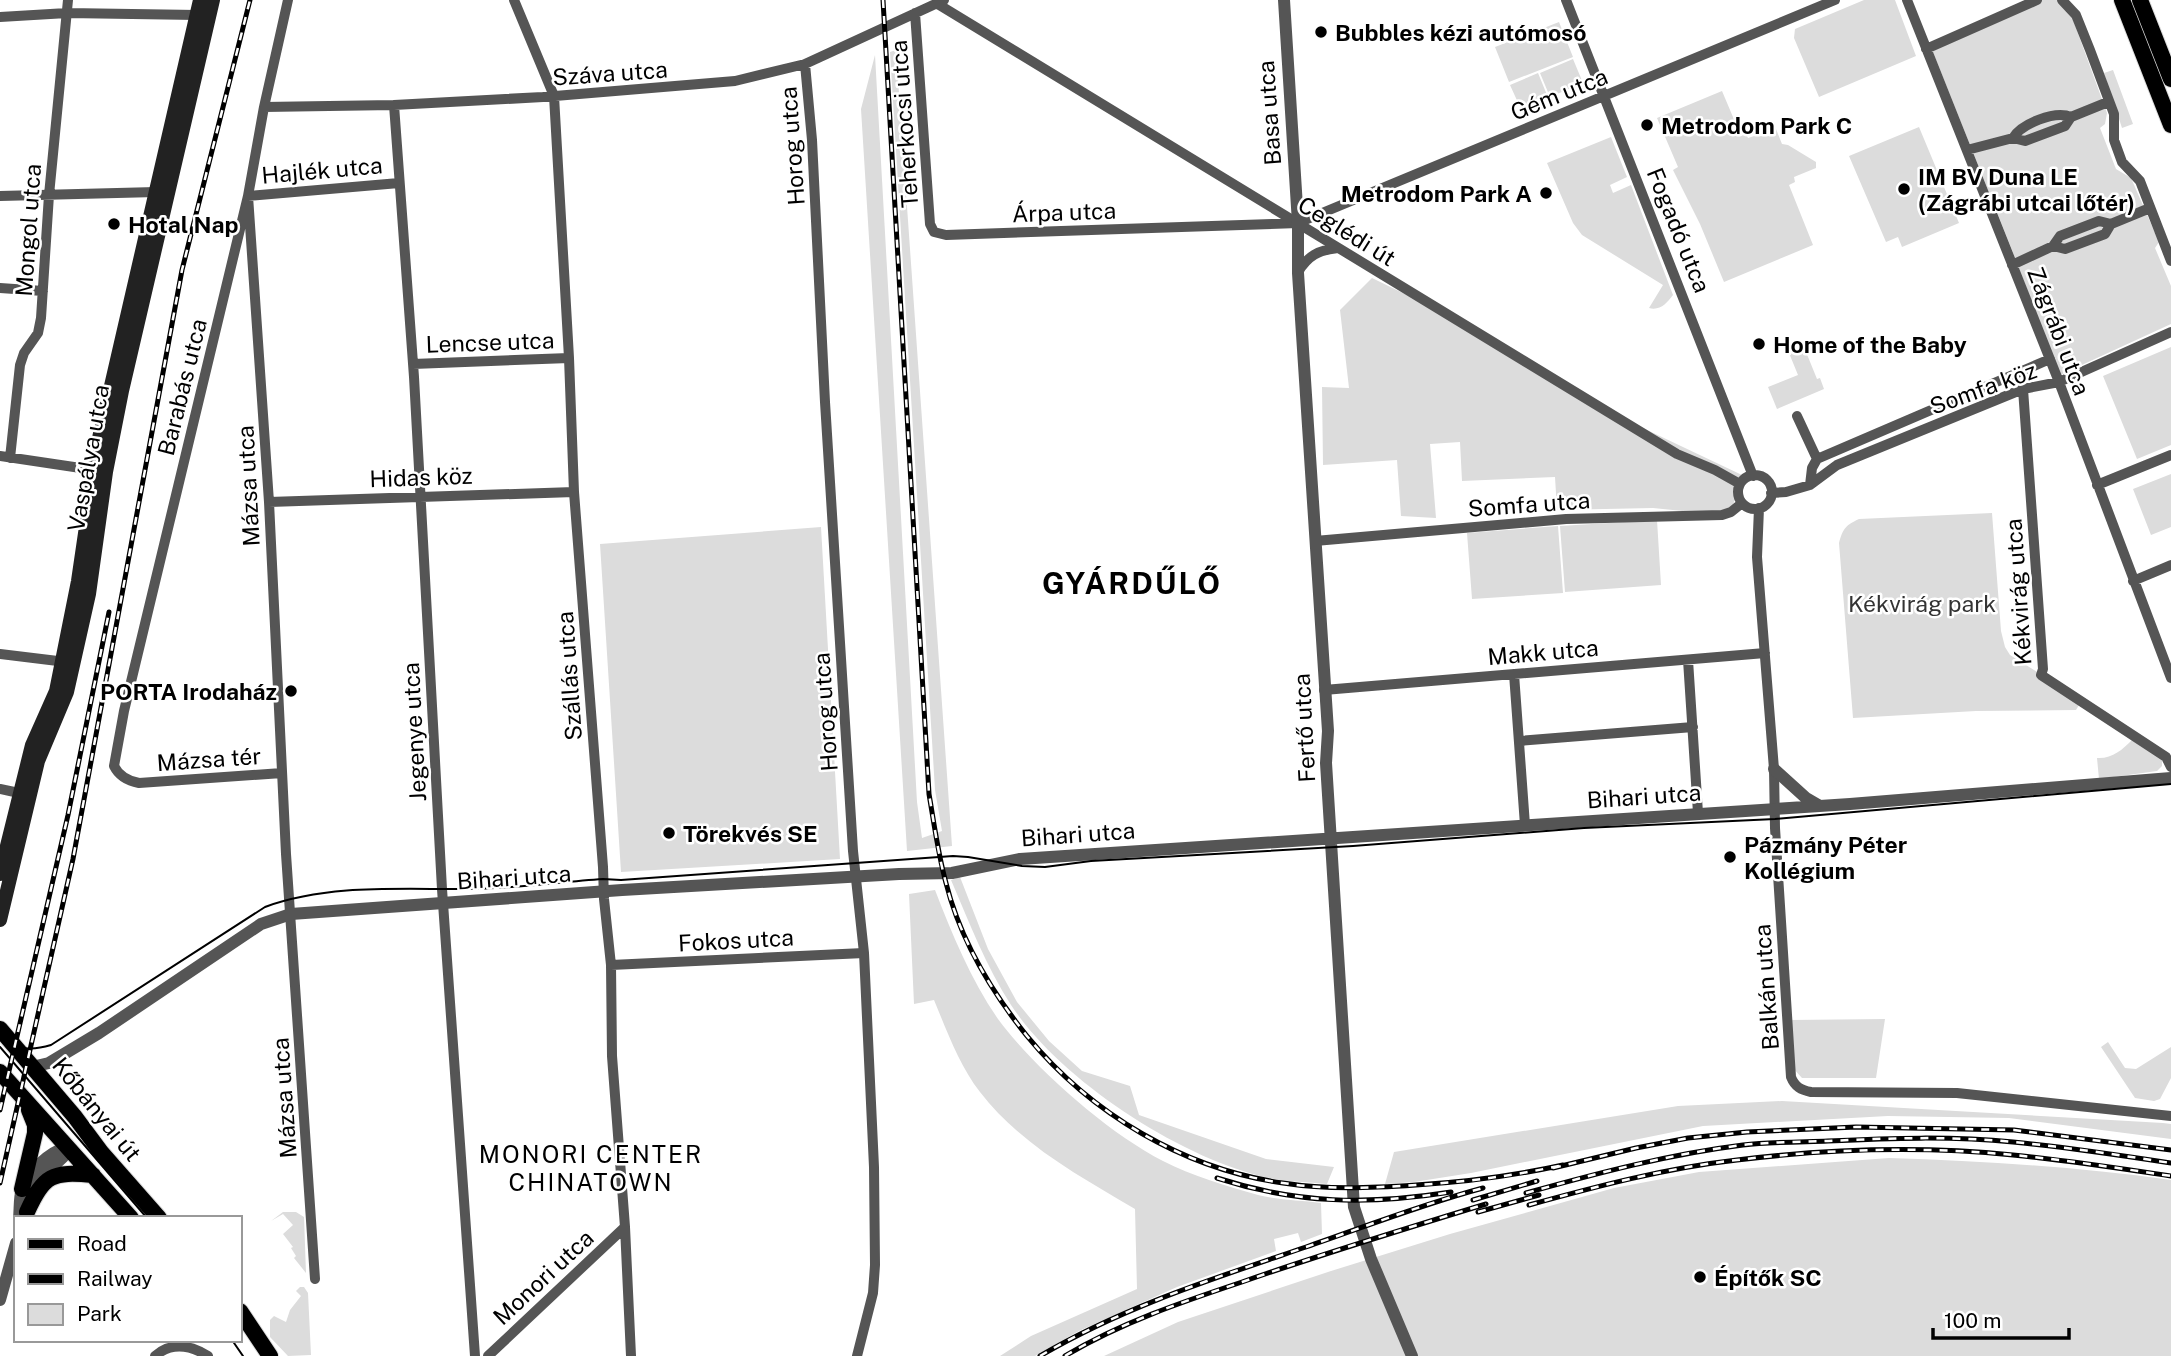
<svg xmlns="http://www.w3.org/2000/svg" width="2171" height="1356" font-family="'Public Sans',sans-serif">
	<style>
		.green { fill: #dcdcdc }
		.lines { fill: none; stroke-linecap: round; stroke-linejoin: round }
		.primary-casing { stroke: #dbdbdb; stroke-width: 18 }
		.minor { stroke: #555; stroke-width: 10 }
		.tertiary { stroke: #555; stroke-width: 12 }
		.secondary { stroke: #222; stroke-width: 14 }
		.primary { stroke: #000; stroke-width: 16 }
		.tram { stroke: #000; stroke-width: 2 }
		.rail-casing { stroke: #000; stroke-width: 5 }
		.rail { stroke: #fff; stroke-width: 2.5; stroke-dasharray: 8; stroke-linecap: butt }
		.poi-dot { fill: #000; stroke: #fff; stroke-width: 2.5 }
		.labels { text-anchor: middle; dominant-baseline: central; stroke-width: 5; stroke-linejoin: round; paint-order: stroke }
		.poi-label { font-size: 23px; font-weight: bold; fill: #000; stroke: #fff; text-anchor: start }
		.street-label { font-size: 23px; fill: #000; stroke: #fff }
		.park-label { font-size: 23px; fill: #333; stroke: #fff }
		.neighbourhood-label { font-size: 24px; letter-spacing: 2px; fill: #000; stroke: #fff }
		.district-label { font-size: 30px; font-weight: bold; letter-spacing: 2px; fill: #000; stroke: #fff }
	</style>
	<rect width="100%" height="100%" fill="#fff"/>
	<path class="green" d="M1864 0H1895L1916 56 1819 97 1794 38 1795 29Z
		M2037 0H2062L2072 17 2107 113 2105 124 2100 128 2116 169 2131 178 2159 242 2155 248 2171 286V324L2060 375 2012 250 1931 47Z
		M1559 22 1573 57 1509 82 1495 47Z
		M896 50 952 846 907 851 861 109 875 55 917 802 922 838 942 831 935 790 890 52Z
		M1573 59 1583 83 1550 97 1540 73Z
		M2113 70 2133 124 2122 128 2104 73Z
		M1538 73 1547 95 1520 107 1510 85Z
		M1722 91 1741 136 1746 134 1748 138 1776 129 1782 144 1788 145 1816 162V168L1794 177 1795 182 1789 185 1813 245 1724 282 1700 224 1673 170 1678 167 1657 118Z
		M1919 127 1959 223 1902 247 1898 237 1886 242 1849 156Z
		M1611 137 1627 177 1610 185 1613 193 1631 185 1673 295C1667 303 1660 311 1649 308L1663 285 1582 235 1573 223 1547 163Z
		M1372 278 1448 315 1607 411 1742 475 1731 512 1722 515 1653 508 1557 510 1555 477 1462 481 1460 442 1430 444 1436 518 1401 516 1397 460 1323 465 1322 387 1349 388 1340 310Z
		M1804 347 1817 379 1820 378 1824 389 1777 409 1768 387 1798 375 1789 353Z
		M2171 347V445L2137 459 2103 376Z
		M2171 474V527L2151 535 2133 489Z
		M1992 513 2001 631 2005 647 2010 655 2082 700 2076 710 1976 711 1853 718 1839 543C1843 528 1846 525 1859 519Z
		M1657 520 1661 585 1565 592 1560 526Z
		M1558 526 1563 593 1472 599 1467 533Z
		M821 527 840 859 621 872 600 544Z
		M2132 740 2162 759V766L2157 771 2099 779 2097 758C2112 759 2122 750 2132 740Z
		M960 877 988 949 1017 1002 1049 1041 1082 1071 1130 1086 1139 1115 1266 1159 1334 1167 1327 1184C1308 1182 1287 1182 1269 1178 1181 1159 1060 1080 1011 1005 986 966 969 922 951 880Z
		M935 890C952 934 971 980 998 1019 1034 1068 1108 1133 1163 1161 1193 1176 1226 1186 1258 1195 1278 1200 1301 1200 1321 1203L1322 1234 1301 1242 1298 1233 1274 1239 1276 1251 1177 1287 1079 1331 1035 1356H1000L1031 1336 1137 1289 1135 1209C1079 1176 1020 1144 980 1092 959 1065 947 1031 934 1000L914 1004 909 894Z
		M1885 1019 1876 1078H1802L1793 1068 1790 1020Z
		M2108 1042 2125 1068 2136 1069 2171 1047V1078L2160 1099 2154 1101 2135 1098 2101 1047Z
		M1782 1101 2163 1123 2171 1124V1139L2009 1118 1888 1116 1703 1126 1471 1173 1414 1182 1385 1184 1394 1152 1678 1106Z
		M1889 1158C1984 1161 2077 1167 2171 1180V1356H1104L1178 1322 1331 1271 1450 1234 1614 1188 1699 1172Z
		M283 1212H296L304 1217 306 1273 294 1258 296 1256 291 1248 293 1247 283 1234 293 1225 283 1214 271 1221Z
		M300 1287H304L308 1293 311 1355 288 1356 270 1337V1320L274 1316 286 1322 290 1310 301 1296 296 1291Z"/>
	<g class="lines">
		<defs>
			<path id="primary" d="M2122 0 2171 125
				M2140 0 2171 79
				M0 1029 75 1117 101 1152 159 1218
				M0 1072 131 1218
				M22 1189 35 1133V1125L29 1110
				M27 1212C44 1175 52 1171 93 1175
				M240 1311 270 1356"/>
		</defs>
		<use href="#primary" class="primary-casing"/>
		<path class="minor" d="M514 0 554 96 569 358 574 492 603 867 604 899 611 965 612 1056 625 1227 631 1356
			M1566 0 1753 476
			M1907 0 2059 382 2171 678
			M2062 0 2076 15 2090 50 2114 114V140L2122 162 2140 181 2171 261
			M936 3 1677 454 1715 470 1740 484
			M915 13 930 224 934 232 946 235 1298 223 1835 0
			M0 17 67 13 197 15
			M1926 49 2037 0
			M805 64 812 140 825 402 853 851 864 953 874 1167 875 1265 873 1293 857 1356
			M394 105 414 377 442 889 475 1356
			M264 107 394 105 543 97 735 81 805 64 944 0
			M2071 117 2108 102
			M1967 150 2013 138 2025 141 2065 126 2071 117C2055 110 2021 124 2013 138
			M0 196 156 192
			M2111 224 2150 208
			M2012 265 2053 246 2060 236 2099 221 2111 224 2105 234 2065 249 2053 246
			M1298 272C1308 256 1318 250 1338 248
			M0 288 43 291
			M413 364 569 358
			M2023 389 2043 669 2041 675 2166 757 2171 767
			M1797 416 1817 459
			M0 456 94 470
			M10 458 20 365 24 353 38 333 41 318 49 195 68 0
			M1738 492a17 17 0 1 1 34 0a17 17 0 1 1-34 0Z
			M1810 485 1812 468 1817 459 2050 359
			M2097 485 2171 455
			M1771 493 1786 492 1810 485 1837 465 2023 389 2059 382 2171 332
			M269 502 574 492
			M1759 508 1757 557 1774 769 1775 828 1791 1077C1795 1087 1801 1090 1811 1092L1957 1093 2171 1116
			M1315 541 1566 519 1722 515 1731 512 1742 503
			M2133 581 2171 565
			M0 654 66 662
			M1688 660 1698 813
			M1514 674 1525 825
			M1324 690 1765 653
			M1519 741 1693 727
			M282 773 139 783C128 781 119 776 114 766L124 711 248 196 264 107 288 0
			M0 789 19 793
			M611 965 864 953
			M315 1279 286 854 269 502 248 196 399 183
			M155 1356C171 1342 190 1345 208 1356
			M488 1356 625 1227"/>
		<path class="tertiary" d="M1284 0 1298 223V273L1328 731 1326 763 1354 1207 1371 1259 1412 1356
			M1774 769 1806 798 1818 805
			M32 1067 49 1063 99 1033 261 924 291 914 622 890 899 874 952 873 1020 859 1850 804 2171 778
			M34 1184 63 1157 67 1147
			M19 1218C20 1209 19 1198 22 1189 28 1171 50 1152 67 1147
			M0 1300 16 1243"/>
		<path class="secondary" d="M0 874 32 745 56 691 78 581 99 438 200 0
			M0 920 38 761 67 692 89 594 106 472 122 391 213 0"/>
		<use href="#primary" class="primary"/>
		<path class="tram" d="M0 1040C19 1049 31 1051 51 1045L265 907C331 883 405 890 474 889 517 888 560 882 603 879L621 880 953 856 968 857 1022 866 1045 867 1091 861 1353 846 1584 828 1775 819 2171 784
			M0 1047 147 1218
			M232 1340 243 1356"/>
		<defs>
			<path id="rail" d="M883 0 929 794C934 823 938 854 946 883 960 939 991 991 1027 1036 1091 1114 1184 1169 1283 1183 1327 1190 1371 1188 1416 1185 1466 1182 1513 1176 1563 1165
				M0 1110 68 815 109 612
				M1553 1168 1636 1148 1688 1138 1747 1132 1856 1127 2014 1130 2171 1150
				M1217 1178C1297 1204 1368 1205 1451 1192
				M0 1183 73 859 182 270 250 0
				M1526 1193C1598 1173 1670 1154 1743 1145 1771 1142 1800 1142 1828 1141 1890 1138 1952 1136 2013 1142 2066 1147 2119 1155 2171 1163
				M1473 1200 1537 1181
				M1529 1205C1598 1186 1666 1168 1737 1160 1827 1149 1922 1146 2013 1155 2066 1160 2118 1168 2171 1176
				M1478 1212 1539 1195
				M1040 1356C1123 1307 1215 1278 1306 1247 1364 1227 1423 1204 1483 1188
				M1065 1356C1120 1323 1182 1302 1242 1282 1322 1254 1404 1229 1486 1204"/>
		</defs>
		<use href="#rail" class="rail-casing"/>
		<use href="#rail" class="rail"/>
	</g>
	<g class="poi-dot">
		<circle cx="1321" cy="32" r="7"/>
		<circle cx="1647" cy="125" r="7"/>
		<circle cx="1904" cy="189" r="7"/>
		<circle cx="1546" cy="193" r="7"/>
		<circle cx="114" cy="224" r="7"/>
		<circle cx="1759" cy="344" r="7"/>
		<circle cx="291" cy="691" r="7"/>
		<circle cx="669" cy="833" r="7"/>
		<circle cx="1730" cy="857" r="7"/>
		<circle cx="1700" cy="1277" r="7"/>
	</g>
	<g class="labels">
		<g class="poi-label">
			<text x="1335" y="32">Bubbles kézi autómosó</text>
			<text x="1661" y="125">Metrodom Park C</text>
			<text x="1918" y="176">IM BV Duna LE<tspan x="1918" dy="26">(Zágrábi utcai lőtér)</tspan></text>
			<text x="1532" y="193" text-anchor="end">Metrodom Park A</text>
			<text x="128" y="224">Hotal Nap</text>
			<text x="1773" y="344">Home of the Baby</text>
			<text x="277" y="691" text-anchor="end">PORTA Irodaház</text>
			<text x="683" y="833">Törekvés SE</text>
			<text x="1744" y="844">Pázmány Péter<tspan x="1744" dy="26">Kollégium</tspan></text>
			<text x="1714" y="1277">Építők SC</text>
		</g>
		<g class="street-label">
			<text transform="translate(610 73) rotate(-4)">Száva utca</text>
			<text transform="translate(1559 94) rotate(-22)">Gém utca</text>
			<text transform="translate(1269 113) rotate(-94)">Basa utca</text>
			<text transform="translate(904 124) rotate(-94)">Teherkocsi utca</text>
			<text transform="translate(792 146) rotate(-94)">Horog utca</text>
			<text transform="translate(322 170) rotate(-5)">Hajlék utca</text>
			<text transform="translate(1064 212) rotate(-2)">Árpa utca</text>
			<text transform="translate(28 230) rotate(-86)">Mongol utca</text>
			<text transform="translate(1679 230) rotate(68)">Fogadó utca</text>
			<text transform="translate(1347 231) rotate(32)">Ceglédi út</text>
			<text transform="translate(2059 331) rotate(69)">Zágrábi utca</text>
			<text transform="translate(490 342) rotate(-2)">Lencse utca</text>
			<text transform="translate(182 387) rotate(-76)">Barabás utca</text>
			<text transform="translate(1983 388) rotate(-20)">Somfa köz</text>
			<text transform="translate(88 458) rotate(-80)">Vaspálya utca</text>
			<text transform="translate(421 477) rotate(-2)">Hidas köz</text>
			<text transform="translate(248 486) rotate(-93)">Mázsa utca</text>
			<text transform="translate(1529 504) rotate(-4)">Somfa utca</text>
			<text transform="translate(2018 592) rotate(-94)">Kékvirág utca</text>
			<text transform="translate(1543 652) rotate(-5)">Makk utca</text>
			<text transform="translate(569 676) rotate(-94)">Szállás utca</text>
			<text transform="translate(825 712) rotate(-94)">Horog utca</text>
			<text transform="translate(1304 728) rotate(-93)">Fertő utca</text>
			<text transform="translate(414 732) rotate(-93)">Jegenye utca</text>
			<text transform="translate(209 759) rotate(-4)">Mázsa tér</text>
			<text transform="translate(1644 796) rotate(-4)">Bihari utca</text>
			<text transform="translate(1078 834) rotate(-4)">Bihari utca</text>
			<text transform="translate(514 877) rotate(-4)">Bihari utca</text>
			<text transform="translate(736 940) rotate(-3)">Fokos utca</text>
			<text transform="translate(1766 987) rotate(-94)">Balkán utca</text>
			<text transform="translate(284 1098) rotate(-94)">Mázsa utca</text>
			<text transform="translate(97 1109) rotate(51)">Kőbányai út</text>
			<text transform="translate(543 1277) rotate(-43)">Monori utca</text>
		</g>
		<g class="park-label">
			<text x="1922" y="603">Kékvirág park</text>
		</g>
		<g class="neighbourhood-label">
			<text x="591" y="1154">MONORI CENTER<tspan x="591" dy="28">CHINATOWN</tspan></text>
		</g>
		<g class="district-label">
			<text x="1132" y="583">GYÁRDŰLŐ</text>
		</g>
	</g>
	<rect x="14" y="1216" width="228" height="126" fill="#ffffff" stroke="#999999" stroke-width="2"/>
	<rect x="28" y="1239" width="35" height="10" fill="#000000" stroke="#999999" stroke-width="2"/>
	<text x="77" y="1251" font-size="21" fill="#000000">Road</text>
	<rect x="28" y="1274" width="35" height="10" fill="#000000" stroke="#999999" stroke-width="2"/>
	<text x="77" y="1286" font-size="21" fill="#000000">Railway</text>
	<rect x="28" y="1304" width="35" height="21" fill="#dcdcdc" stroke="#999999" stroke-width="2"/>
	<text x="77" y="1321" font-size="21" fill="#000000">Park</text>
	<path d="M1933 1328v10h136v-10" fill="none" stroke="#000000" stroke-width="3.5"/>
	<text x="1944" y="1328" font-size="21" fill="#000000" stroke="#ffffff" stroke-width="5" paint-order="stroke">100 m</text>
</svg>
